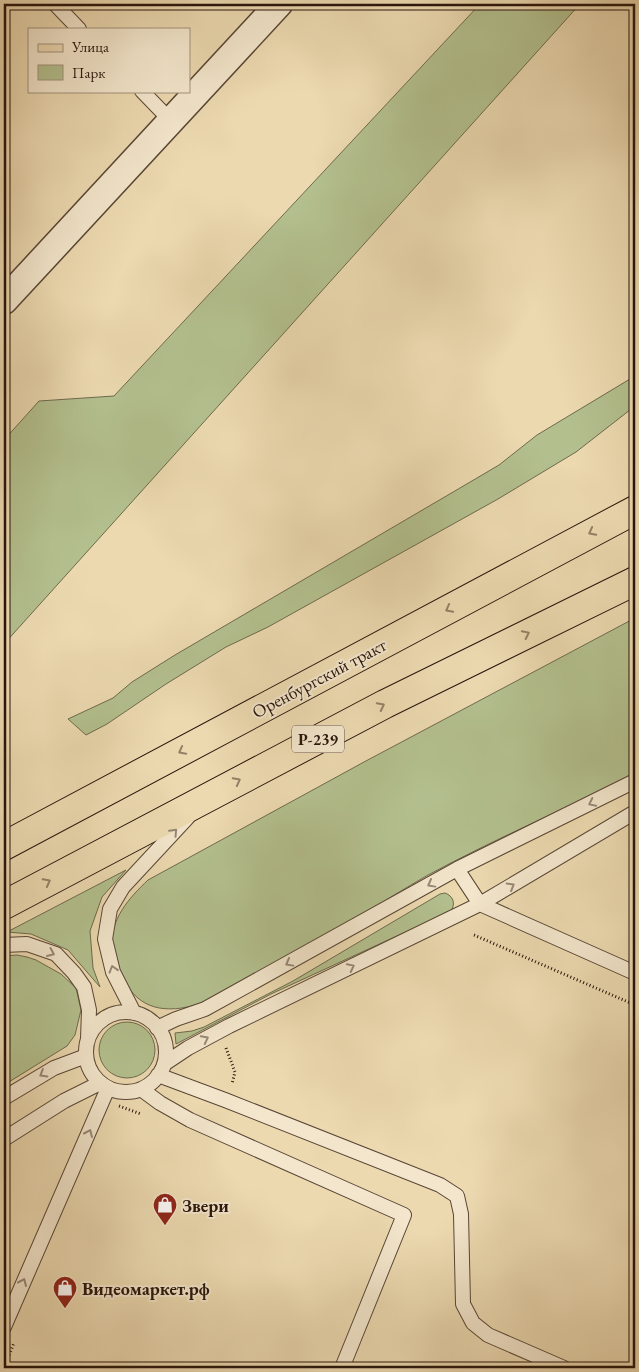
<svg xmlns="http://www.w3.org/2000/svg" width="639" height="1372" font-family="'EB Garamond',serif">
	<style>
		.green { fill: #b3c08e; stroke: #6e6a4d }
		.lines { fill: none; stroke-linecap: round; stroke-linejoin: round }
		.lane-casing { stroke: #594635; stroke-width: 16 }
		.street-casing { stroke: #594635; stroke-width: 29 }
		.primary-casing { stroke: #28150c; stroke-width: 30 }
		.path { stroke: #28150c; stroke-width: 3; stroke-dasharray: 1 2.5; stroke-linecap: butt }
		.lane { stroke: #f3e6cc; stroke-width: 14 }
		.street { stroke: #f3e6cc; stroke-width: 26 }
		.primary { stroke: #ecd9b0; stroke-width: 28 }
		.oneway { stroke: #948166 }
		.oneway2 { stroke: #988876 }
		.labels { text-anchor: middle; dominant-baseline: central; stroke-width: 4; stroke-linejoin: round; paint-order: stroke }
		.shield { fill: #f3e6cc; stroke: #655446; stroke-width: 1 }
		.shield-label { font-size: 16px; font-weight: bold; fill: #28150c }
		.street-label { font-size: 18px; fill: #28150c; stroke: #f3e6cc }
		.poi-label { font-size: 18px; font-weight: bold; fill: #28150c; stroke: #f3e6cc; text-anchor: start }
	</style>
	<rect width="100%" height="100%" fill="#ecd9b0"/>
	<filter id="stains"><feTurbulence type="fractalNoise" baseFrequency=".004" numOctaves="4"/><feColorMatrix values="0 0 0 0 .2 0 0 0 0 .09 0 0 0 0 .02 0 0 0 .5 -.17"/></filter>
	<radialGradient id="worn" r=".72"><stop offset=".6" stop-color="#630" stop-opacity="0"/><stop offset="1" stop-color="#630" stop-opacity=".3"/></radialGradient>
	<path class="green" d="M480 4H580L4 644V440L39 401 114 396Z
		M635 376V406L576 452 498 499 268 627 226 647 166 684 107 724 86 735 68 719 113 698 132 682 175 655 477 478 499 465 537 435Z
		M635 618V776C566 808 495 839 428 875 405 888 382 903 360 916 322 939 284 961 244 981 225 991 204 1005 182 1008 147 1013 129 997 117 965 115 959 112 953 112 947 110 919 129 898 148 880L364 762Z
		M126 870 102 897 90 931 93 968 100 987 68 950 31 934 7 932Z
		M445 893C453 896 456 903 451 911L271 994 176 1044 175 1033 192 1031 204 1027 293 981 440 894Z
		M17 955 27 957 36 960 61 974 76 988 81 1010 75 1035 67 1046 4 1085V956Z
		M99 1050a28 28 0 1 1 56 0a28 28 0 1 1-56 0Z"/>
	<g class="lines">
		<defs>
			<path id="lane" d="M55 4 79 29
				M142 91 171 121
				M457 869 480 904 635 973
				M4 945 27 944 56 954 74 973 84 987 89 1010 88 1039
				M86 1052a40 40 0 1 1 80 0a40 40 0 1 1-80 0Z
				M134 1013 113 972 105 939 110 909 123 887 188 817
				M157 1028 176 1019 205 1009 457 869 635 781
				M164 1064 188 1048 229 1026 480 904 635 812
				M158 1075 225 1100 440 1185 457 1196 461 1214 463 1304 473 1323 488 1335 564 1368
				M141 1089 160 1103 190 1120 404 1215 342 1368
				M4 1098 54 1068 86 1056
				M4 1139 64 1101 100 1083
				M4 1327 108 1088"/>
			<path id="street" d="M4 301 279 4"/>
			<path id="primary" d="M4 846 635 510
				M4 905 385 704 635 581"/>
		</defs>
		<use href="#lane" class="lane-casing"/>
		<use href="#street" class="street-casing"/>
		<use href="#primary" class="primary-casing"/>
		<path class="path" d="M474 935 635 1005
			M226 1048 235 1072 232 1084
			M119 1106 141 1114
			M4 1368 14 1343"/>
		<use href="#lane" class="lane"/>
		<use href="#street" class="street"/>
		<use href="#primary" class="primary"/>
	</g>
	<defs><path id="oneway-chevron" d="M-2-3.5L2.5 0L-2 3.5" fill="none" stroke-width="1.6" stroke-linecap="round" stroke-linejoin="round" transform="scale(1.25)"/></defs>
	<g class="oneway">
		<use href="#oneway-chevron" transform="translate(592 532) rotate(152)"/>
		<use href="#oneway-chevron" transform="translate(449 609) rotate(152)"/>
		<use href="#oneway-chevron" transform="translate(526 634) rotate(-26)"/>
		<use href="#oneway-chevron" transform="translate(381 706) rotate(-27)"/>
		<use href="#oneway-chevron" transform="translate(182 751) rotate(152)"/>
		<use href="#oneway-chevron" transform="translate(237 781) rotate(-28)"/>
		<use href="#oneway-chevron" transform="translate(47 882) rotate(-28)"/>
	</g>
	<g class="oneway2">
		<use href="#oneway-chevron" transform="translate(592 803) rotate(154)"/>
		<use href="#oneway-chevron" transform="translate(174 832) rotate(-47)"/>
		<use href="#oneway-chevron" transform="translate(431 884) rotate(151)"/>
		<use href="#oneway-chevron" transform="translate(511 886) rotate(-31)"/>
		<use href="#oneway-chevron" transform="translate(51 953) rotate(24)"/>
		<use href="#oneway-chevron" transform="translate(289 963) rotate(151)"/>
		<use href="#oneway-chevron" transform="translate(351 967) rotate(-26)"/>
		<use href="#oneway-chevron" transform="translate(113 969) rotate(-107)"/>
		<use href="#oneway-chevron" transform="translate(205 1039) rotate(-27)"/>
		<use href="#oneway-chevron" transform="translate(43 1074) rotate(149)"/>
		<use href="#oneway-chevron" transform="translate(89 1133) rotate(-66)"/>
		<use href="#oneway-chevron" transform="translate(23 1282) rotate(-66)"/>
	</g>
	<defs>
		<symbol id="shop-pin" viewBox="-11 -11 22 30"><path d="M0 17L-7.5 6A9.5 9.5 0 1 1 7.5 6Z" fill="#8f2418" stroke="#f3e6cc"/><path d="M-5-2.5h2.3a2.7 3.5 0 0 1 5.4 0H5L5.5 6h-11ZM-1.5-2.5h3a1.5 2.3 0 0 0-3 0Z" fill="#fff"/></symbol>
	</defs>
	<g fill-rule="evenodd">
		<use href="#shop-pin" x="151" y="1191" width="28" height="38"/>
		<use href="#shop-pin" x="51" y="1274" width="28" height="38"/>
	</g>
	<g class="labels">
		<rect class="shield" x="292" y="725.5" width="52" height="27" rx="4"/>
		<g class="shield-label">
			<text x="318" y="739">Р-239</text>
		</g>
		<g class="street-label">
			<text transform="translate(319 678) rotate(-28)">Оренбургский тракт</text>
		</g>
		<g class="poi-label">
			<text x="182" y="1205">Звери</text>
			<text x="82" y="1288">Видеомаркет.рф</text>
		</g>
	</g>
	<rect width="639" height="1372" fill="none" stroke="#ecd9b0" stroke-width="20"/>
	<rect x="5" y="5" width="629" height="1362" fill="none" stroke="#28150c" stroke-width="2.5"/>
	<rect x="10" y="10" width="619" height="1352" fill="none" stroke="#28150c"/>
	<rect x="28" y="28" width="162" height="65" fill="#f3e6cc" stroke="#a2927f"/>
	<rect x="38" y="44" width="25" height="8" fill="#ecd9b0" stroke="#a2927f"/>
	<text x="72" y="52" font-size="15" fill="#28150c">Улица</text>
	<rect x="38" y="65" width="25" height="15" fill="#b3c08e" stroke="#a2927f"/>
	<text x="72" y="78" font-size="15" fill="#28150c">Парк</text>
	<rect width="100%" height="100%" filter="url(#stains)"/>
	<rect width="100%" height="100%" fill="url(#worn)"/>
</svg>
